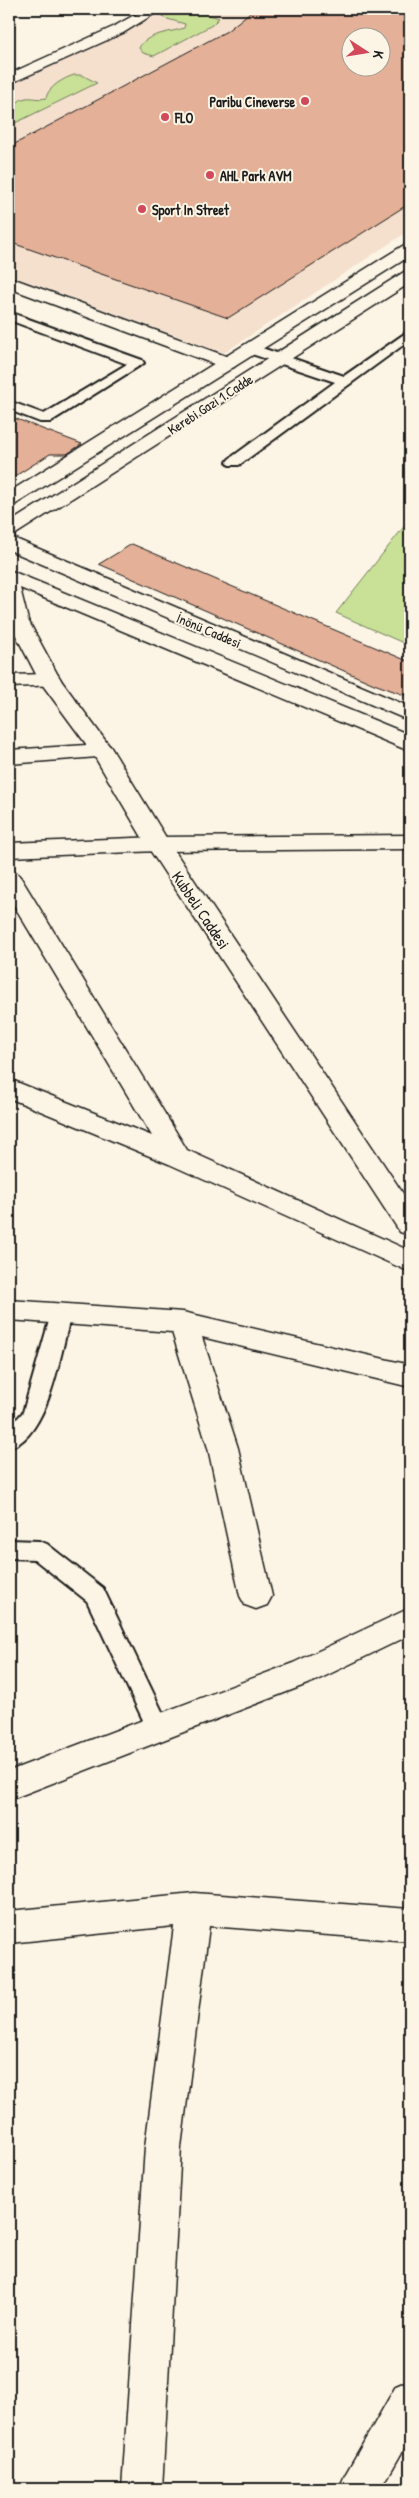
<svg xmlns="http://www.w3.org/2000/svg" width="419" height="2498" font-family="'Patrick Hand',sans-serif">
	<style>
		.built { fill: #f5e0ce; fill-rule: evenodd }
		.green { fill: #c8e197; stroke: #727e5a }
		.building { fill: #e4b097; stroke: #1c1c1c; fill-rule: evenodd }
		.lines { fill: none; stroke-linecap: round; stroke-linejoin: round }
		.lane-casing { stroke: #1c1c1c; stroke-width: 4 }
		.street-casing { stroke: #1c1c1c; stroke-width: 3 }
		.secondary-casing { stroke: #1c1c1c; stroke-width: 3 }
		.lane { fill: #fcf5e5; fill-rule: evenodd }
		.street { fill: #fcf5e5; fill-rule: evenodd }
		.secondary { fill: #fcf5e5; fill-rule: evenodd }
		.poi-dot { fill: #d1495b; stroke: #fcf5e5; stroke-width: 2 }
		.labels { text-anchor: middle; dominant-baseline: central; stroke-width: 4; stroke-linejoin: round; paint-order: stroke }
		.far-poi-label { font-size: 14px; font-weight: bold; fill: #1c1c1c; stroke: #fcf5e5; text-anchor: start }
		.far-street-label { font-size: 14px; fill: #1c1c1c; stroke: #fcf5e5 }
		.street-label { font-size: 16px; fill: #1c1c1c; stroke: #fcf5e5 }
	</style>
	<rect width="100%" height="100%" fill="#fcf5e5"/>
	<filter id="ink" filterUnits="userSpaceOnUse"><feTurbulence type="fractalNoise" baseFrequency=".02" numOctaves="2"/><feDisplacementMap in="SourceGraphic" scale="10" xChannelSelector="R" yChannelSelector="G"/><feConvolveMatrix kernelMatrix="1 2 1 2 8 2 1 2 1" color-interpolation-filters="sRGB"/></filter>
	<g filter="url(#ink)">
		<path class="built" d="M169 9H410V230L224 353 9 275V85ZM352 38H382V68H352Z"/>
		<path class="green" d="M172 9H190L219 18 212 25 154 56 143 53 139 48C146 33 170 33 184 28L185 24 164 18 162 15Z
			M74 75H82L97 83 9 126C9 116 13 100 26 98 33 97 38 100 46 98 48 87 64 78 74 75Z
			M410 519V646L336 613Z"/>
		<path class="building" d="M254 9H410V203L228 318 9 242V147L227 31ZM352 38H382V68H352Z
			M9 416 50 432 82 444 67 454H50L9 480Z
			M132 544 410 662V697L374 684 99 564Z"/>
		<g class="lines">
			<defs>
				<path id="lane" d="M9 312 142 360 144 363 50 422H40L9 410V401L44 414 127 364 9 320Z
					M410 330V340L239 465H229L227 462 229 459 335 382 246 352 244 349 246 346H256L344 376Z
					M61 1306 68 1309 71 1314C61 1350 49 1437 9 1448V1428L23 1412 51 1314 54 1309Z
					M9 1540 39 1541 47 1544 103 1588 170 1728 166 1735 158 1738 150 1735 87 1601 34 1559 9 1558Z"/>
				<path id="street" d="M145 9H162L123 33 9 84V74L113 27Z
					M9 277 234 359 237 363 234 367H222L9 288Z
					M50 674 58 675 61 680 58 685 9 687V675Z
					M102 744 110 746 113 751 110 756 9 764V750Z
					M410 835V849L158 851 9 857V843L158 837Z
					M9 871 17 873 21 878 187 1150 410 1251V1272L169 1164 9 1098V1079L152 1136 9 897Z
					M9 1300 183 1312 410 1365V1387L202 1337 238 1448 272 1596 267 1605 256 1609 245 1605 240 1596 208 1448 172 1332 9 1320Z
					M410 1608V1635L315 1681 9 1800V1771L293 1663Z
					M194 1893 410 1909V1941L209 1926 181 2147 162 2489H122L145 2147 174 1926 9 1943V1911Z
					M410 2380V2438L381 2489H339L345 2475 396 2386Z"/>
				<path id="secondary" d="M410 244V256L16 504 9 506V492L404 245Z
					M410 271V283L11 537 410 707V721L9 550V523L404 272Z
					M9 570 410 735V750L402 748 20 588 28 620 60 679 113 751 170 844 410 1204V1235L400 1232 146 844 92 752 39 680 9 622Z"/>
			</defs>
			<use href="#lane" class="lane-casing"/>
			<use href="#street" class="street-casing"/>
			<use href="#secondary" class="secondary-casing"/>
			<use href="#lane" class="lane"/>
			<use href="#street" class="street"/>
			<use href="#secondary" class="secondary"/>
		</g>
	</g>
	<g class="poi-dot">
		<circle cx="305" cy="101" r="5"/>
		<circle cx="165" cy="117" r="5"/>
		<circle cx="210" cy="175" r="5"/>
		<circle cx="142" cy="209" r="5"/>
	</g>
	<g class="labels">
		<g class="far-poi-label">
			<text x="295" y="101" text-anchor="end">Paribu Cineverse</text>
			<text x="175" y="117">FLO</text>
			<text x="220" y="175">AHL Park AVM</text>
			<text x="152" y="209">Sport In Street</text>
		</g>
		<g class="far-street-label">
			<text transform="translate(210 404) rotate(-33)">Kerebi Gazi 1.Cadde</text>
			<text transform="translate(209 630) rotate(23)">İnönü Caddesi</text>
		</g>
		<g class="street-label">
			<text transform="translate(201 910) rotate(56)">Kubbeli Caddesi</text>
		</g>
	</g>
	<rect width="419" height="2498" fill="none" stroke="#fcf5e5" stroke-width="30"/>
	<rect x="15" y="15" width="389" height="2468" fill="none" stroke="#1c1c1c" stroke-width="2" filter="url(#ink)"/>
	<g transform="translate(366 52) rotate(102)"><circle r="24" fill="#fcf5e5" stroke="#a29e95"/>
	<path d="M0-4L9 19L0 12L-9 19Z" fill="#d1495b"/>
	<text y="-8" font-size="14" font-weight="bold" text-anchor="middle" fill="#1c1c1c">K</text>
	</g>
</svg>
